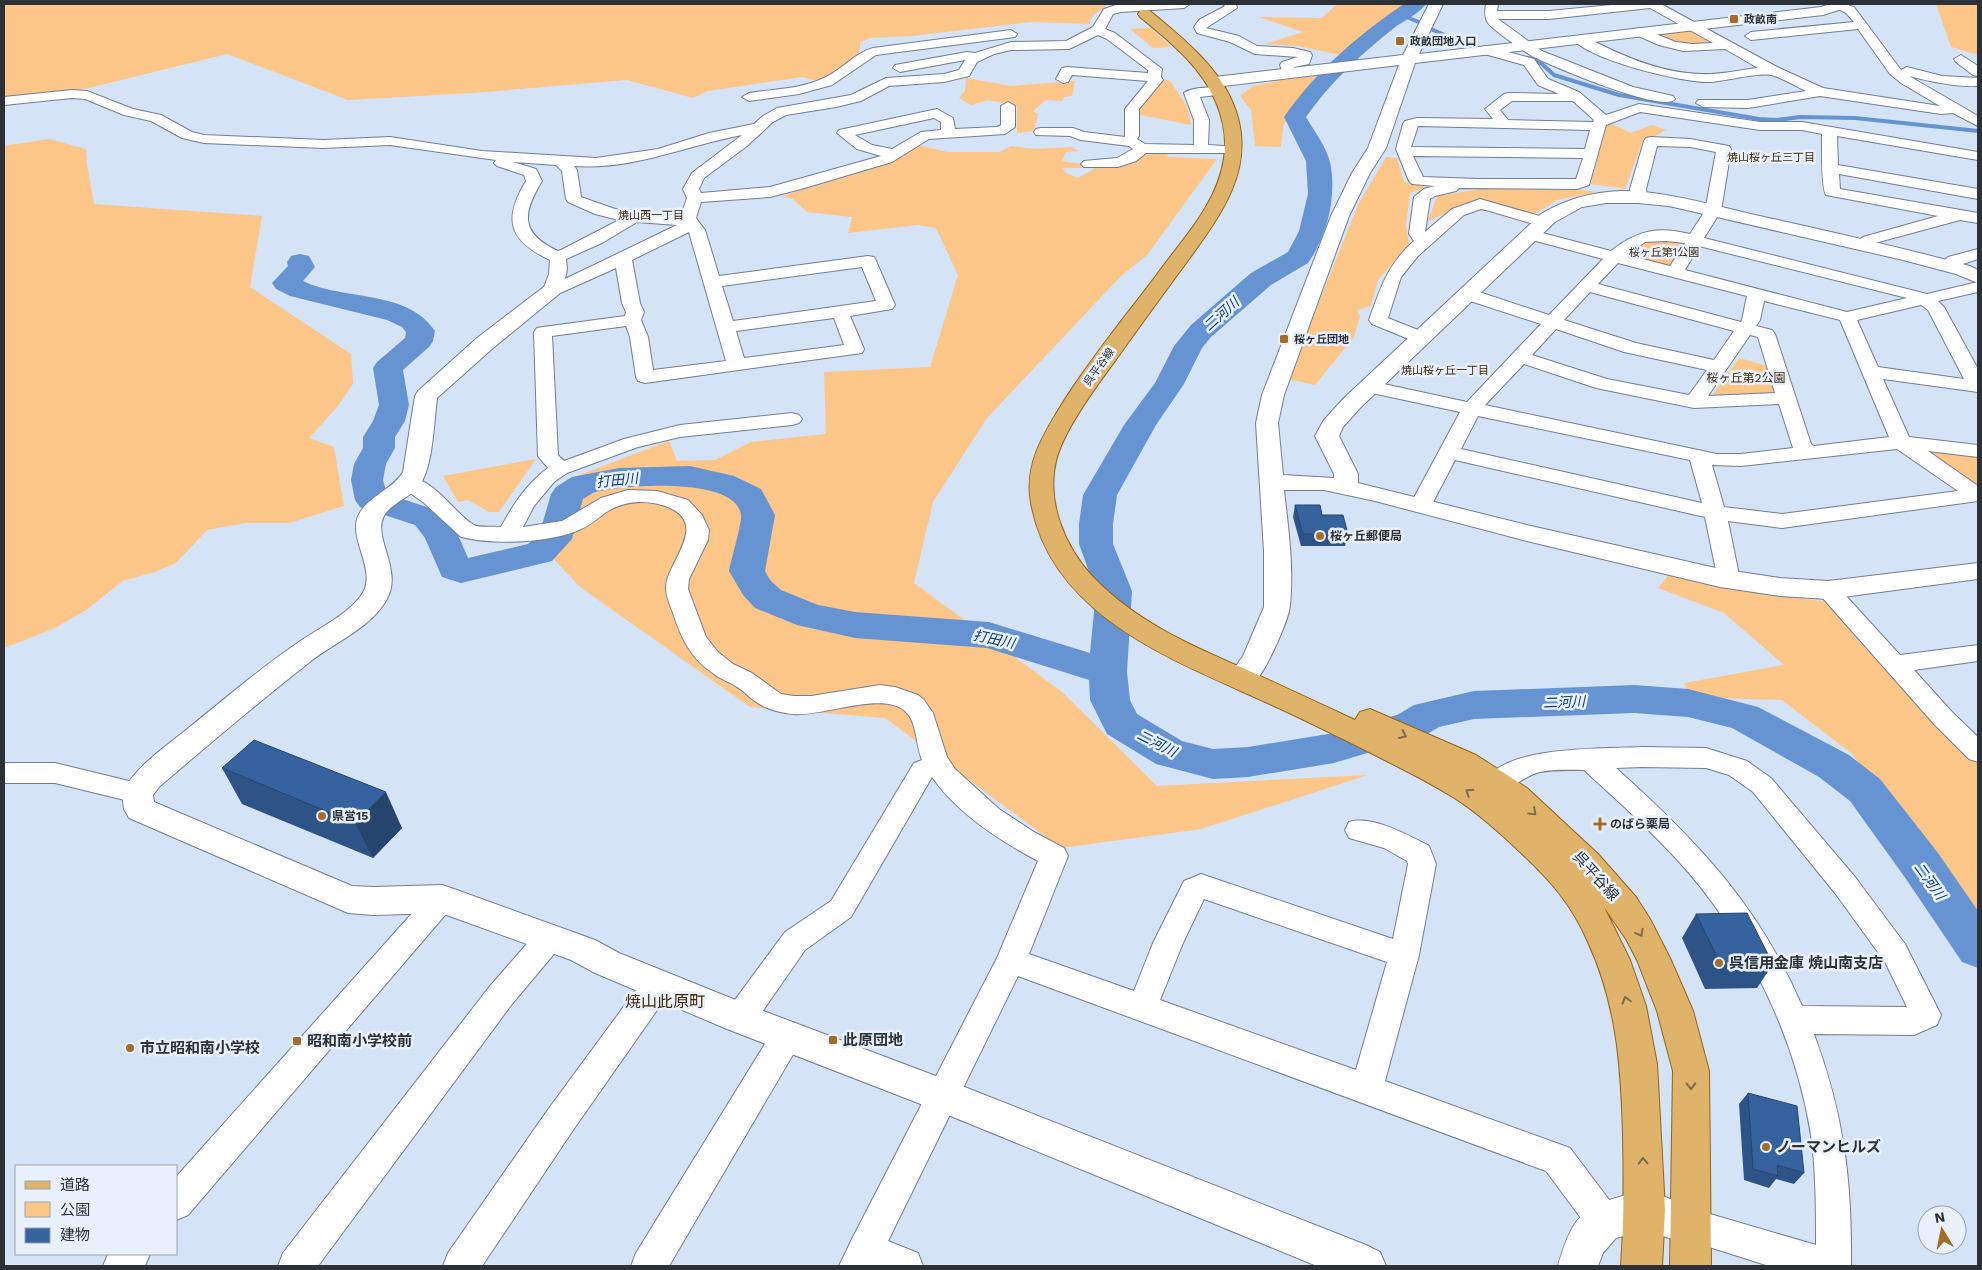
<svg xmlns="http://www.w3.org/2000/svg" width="1982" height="1270" font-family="'Work Sans','Noto Sans JP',sans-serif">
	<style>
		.green { fill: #fbc688 }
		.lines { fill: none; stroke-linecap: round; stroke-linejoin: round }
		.stream { stroke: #6694d3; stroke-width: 4 }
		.river { fill: #6694d3; fill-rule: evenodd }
		.minor-casing { stroke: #727e90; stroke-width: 2 }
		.tertiary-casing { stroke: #727e90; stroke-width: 2 }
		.primary-casing { stroke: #926418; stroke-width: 2 }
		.minor { fill: #fff; fill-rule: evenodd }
		.tertiary { fill: #fff; fill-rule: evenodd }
		.primary { fill: #dfb36a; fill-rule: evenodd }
		.wall { fill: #2e5487 }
		.shaded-wall { fill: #26456e }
		.building { fill: #36629d; stroke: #26456e }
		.oneway { stroke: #7d6c4e }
		.poi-dot { fill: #a26d27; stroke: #e7f0fb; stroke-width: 2 }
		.labels { text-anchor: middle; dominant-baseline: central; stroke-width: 5; stroke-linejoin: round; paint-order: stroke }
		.far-poi-label { font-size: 11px; font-weight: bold; fill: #2c3138; stroke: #e7f0fb; text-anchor: start }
		.far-neighbourhood-label { font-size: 11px; fill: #422906; stroke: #e7f0fb }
		.far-park-label { font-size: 11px; fill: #40290b; stroke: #e7f0fb }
		.far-street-label { font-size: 11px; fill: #2c3138; stroke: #e7f0fb }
		.park-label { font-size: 12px; fill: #40290b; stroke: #e7f0fb }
		.poi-label { font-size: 12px; font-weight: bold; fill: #2c3138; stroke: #e7f0fb; text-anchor: start }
		.water-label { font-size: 14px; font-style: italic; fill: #0d3b74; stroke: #e7f0fb }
		.near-street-label { font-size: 15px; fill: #2c3138; stroke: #e7f0fb }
		.near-poi-label { font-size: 15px; font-weight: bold; fill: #2c3138; stroke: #e7f0fb; text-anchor: start }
		.near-neighbourhood-label { font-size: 16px; fill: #422906; stroke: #e7f0fb }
	</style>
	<rect width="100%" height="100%" fill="#d5e3f6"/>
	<path class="green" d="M4 4H1104L1106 7C1099 11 1090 15 1090 24L1031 22 912 36 871 38 860 42C863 61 835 77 818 80 814 81 807 78 803 77L708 91 693 98 627 80 473 93 348 100 227 54 89 88 4 99Z
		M1337 4H1412L1340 55 1298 46 1265 44 1303 32 1259 17 1322 18Z
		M1936 4H1978V55L1951 47Z
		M1151 28 1171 47 1153 48 1130 29Z
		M1692 29 1720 44 1680 45 1652 34Z
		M1317 76 1293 107 1283 127 1281 147 1255 146 1251 110 1240 96 1253 86 1288 79Z
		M966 78 1011 86 1075 81 1072 96 1064 97 1063 101 1046 100 1033 111 1038 114 1034 131 1017 133V106L988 100 971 105 959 98 965 91Z
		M1164 79 1170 81 1187 106 1191 125 1135 114 1157 84Z
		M1612 124 1631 133 1652 125 1666 130 1642 143 1625 189 1591 184 1606 125Z
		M49 139 86 149 87 165 94 204 262 216 250 287 351 354 353 384 337 407 309 438 334 447 344 506 289 523H245L207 530 176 563 155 572 122 581 88 609 53 629 4 648V146Z
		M919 145 947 152H1000L1011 146 1035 149 1071 147 1079 151 1066 152 1062 161 1086 165 1081 168H1062L1066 173 1078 178C1085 174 1093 169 1100 166 1123 159 1126 172 1146 149L1166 150 1168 157 1217 159 1147 255 1121 276 987 418 933 502 914 583 1061 691 1157 786 1368 775 1201 829 1061 848 885 718 750 707 580 587 549 554 566 480 669 441 677 461 715 460 751 442 826 434 824 372 930 367 958 275 936 228 918 225 848 233 852 217 807 212 793 199 782 196 892 163Z
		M1386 157 1397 158 1404 182 1427 187 1410 193 1406 225 1409 244 1378 280 1371 306 1357 310 1360 316 1354 337 1315 385 1288 379 1358 205Z
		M1487 188H1569L1597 192 1557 200 1535 214 1477 200 1428 221 1437 196Z
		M1646 240 1688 241 1671 269 1622 255Z
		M1739 358 1768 366 1779 394 1712 396Z
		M1913 446 1978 455V491Z
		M536 459 499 512H489L468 500 458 502 443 476Z
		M1668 576 1748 591 1828 602 1943 729 1978 761V919L1852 754 1782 700 1691 697 1684 683 1784 665 1724 613 1658 588Z"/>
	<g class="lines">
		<path class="stream" d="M1402 15 1421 23
			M1433 30 1477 49
			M1529 58 1542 64 1554 75 1619 95 1759 119 1777 120 1800 117 1855 118 1978 131"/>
		<path class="river" d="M1404 4H1426C1417 16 1400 22 1389 32 1358 57 1329 84 1306 117 1314 131 1326 146 1330 162 1337 195 1328 235 1308 263L1271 285 1211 337 1202 348 1184 384 1156 425 1117 495 1113 524V544L1132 591 1127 672 1130 700 1137 714 1182 741 1213 749 1248 747 1334 733 1397 715 1414 705 1474 691 1634 685 1688 689 1758 707 1849 755 1880 779 1938 853 1978 911V968L1962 962 1906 879 1850 801 1819 777 1732 728 1688 717 1634 713 1474 719 1439 727 1424 736 1334 763 1248 777 1213 779 1156 764 1107 734 1090 700 1089 680 987 648 855 638 797 625 755 608 743 595 729 571C731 560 742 523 741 515 736 476 623 485 596 492 591 493 587 497 583 499L572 539 552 561 461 583 442 577 425 538 415 525 360 507 355 500 351 480 354 464 363 448V437L373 421 379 405 373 368 377 362 405 338 406 332 402 327 387 320 290 296 276 289 272 283 288 266 287 262 291 256 300 254 309 256 315 267 303 281C344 301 407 289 435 331L433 341 429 347 403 370 409 405 405 421 395 437V448L386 464 383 480 387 494 439 511 458 535 468 558 528 544 539 535 551 494 556 487 572 477 619 468 690 466 734 476 761 489 775 515 765 571 770 580 781 590 818 605 855 612 989 622 1090 653 1096 591 1079 544V524L1083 495 1124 425 1155 383 1174 346 1191 325 1251 273 1288 252 1299 231 1308 194 1306 161 1284 117C1316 71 1358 35 1404 4Z"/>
		<defs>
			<path id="minor" d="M1119 4H1190L1184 8 1121 12 1113 14 1105 29 1115 33 1162 69 1161 77 1163 80 1139 109V136L1137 139 1145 144 1194 145V120L1184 93C1190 87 1221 85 1227 91L1225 94 1200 97 1209 120 1208 145 1239 147 1241 150 1239 153H1146L1136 161 1118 167H1084L1081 164 1084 161 1117 158 1133 149 1129 146 1081 140 1070 136 1036 135 1034 132 1036 129 1041 128H1073L1084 132 1125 137V109L1148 81 1072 75 1068 82 1063 83 1056 79 1062 68 1067 67 1148 73V70L1107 39 1098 35 1069 49 1011 50 994 54 977 62 969 76 944 82 889 86 861 101 836 107 786 115 773 122 747 146 704 178 699 189 701 193 770 187 881 156 857 149 837 133 839 130 844 129 937 109 953 118 955 129 997 127 1001 125V106L1008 102 1015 106V127L1005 134 929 139 892 162 801 189 770 197 701 202 696 218 705 230 719 276 868 256 874 257 876 261 895 305 892 309 850 316 864 349 862 353 645 383 638 381 636 377 630 337 626 326 552 336 558 455 564 461 624 439 680 425 792 413 799 415 802 419 799 423 792 425 680 437 638 447 567 473 554 482 534 506 523 527 562 521 601 498 628 490 657 491 688 500 702 515 709 530 708 540 689 579 688 589 706 637 718 652 733 664 752 673 781 694 794 696H811L880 685 895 687 918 695 924 700 933 713 947 757 955 769 999 809 1034 832 1064 848 1068 856 1029 954 1134 991 1153 943 1184 881 1201 874 1393 939 1408 864 1407 861 1384 848 1349 838 1345 830 1349 822C1372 815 1408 835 1429 846L1436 864 1419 955 1385 1081 1570 1148 1616 1209 1621 1221 1616 1233 1604 1238 1592 1233 1546 1171 1018 976 888 1241 918 1253 923 1266H839L853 1237 997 958 1038 861C1000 841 957 813 932 777L851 917 805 950 751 1028 740 1032 729 1028 725 1018 729 1008 785 932 831 901 914 763 922 760C916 746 917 724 907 713 886 689 823 717 794 714 779 713 763 708 752 699 746 694 740 688 734 685 727 681 720 679 714 674 691 659 681 638 673 613 670 605 666 596 666 588 666 563 709 526 670 508 649 499 624 500 605 513 596 520 587 527 577 531 545 543 494 545 461 537L424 503 402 487 399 483 402 479C430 471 453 513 474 525 480 528 493 526 501 527 513 505 527 483 548 468L538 456 534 332 537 328 543 327 625 316 626 312 622 303 616 268 558 294 552 295 546 294 543 290 549 274 550 260C508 240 503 219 526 181L524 175 497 166 494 163 496 160 390 145 323 148 204 143 182 138 151 121 124 115 85 99 72 98 4 105V97L72 90 87 91 133 109 161 115 192 132 204 135 323 140 390 137 482 151 596 158 658 149 709 133 754 124 763 116 777 108 851 95 886 78 944 74 959 70 965 60 900 72 893 68 895 65 967 52 975 53 1011 42 1066 41 1093 27 1104 9ZM934 118 941 122V130L921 132 892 149 872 145 855 135ZM742 135 692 173 683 189 687 198 681 216 615 209 581 197 577 170 574 166C634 170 684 146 742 135ZM513 162 556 165 562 171 566 199 568 202 595 214 619 220 561 250 558 251C520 233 522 214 542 181L536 169ZM637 222 677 225 565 279 567 269 566 259 602 243ZM689 232 726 361 653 370 648 337 641 320 644 312 640 303 632 260ZM862 267 876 301 733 321 722 286ZM834 318 844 345 744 358 736 331ZM1204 899 1387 962 1356 1070 1160 1000 1183 943Z
				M1223 4H1236L1237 8 1206 28 1239 36 1257 46 1293 48 1310 52 1312 55 1309 64 1294 67 1296 73 1289 77 1284 76 1280 65 1282 62 1298 57 1255 54 1230 42 1197 33 1194 27 1199 20 1225 6Z
				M1486 4H1498L1497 11H1549L1622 4H1661L1777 67 1823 88 1940 106 1901 83 1890 74 1858 29 1751 40 1745 36 1751 32 1854 22 1846 13 1833 6 1834 4H1844L1854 7 1901 70 1907 67 1942 76 1978 78V86C1955 87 1932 82 1909 76L1978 116V126L1953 113 1941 114 1820 96 1748 108 1703 107 1696 103 1698 100H1748L1806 91C1795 86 1783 78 1771 75 1760 72 1725 81 1710 82 1683 83 1589 60 1573 39L1574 36H1584C1619 55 1660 73 1700 74 1720 75 1739 70 1758 68L1725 49 1683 51 1659 45 1636 35 1634 32 1636 29 1640 28 1676 42 1692 44 1713 43 1650 8 1549 19H1498L1542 51 1633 87 1673 96 1675 99C1664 114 1552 66 1534 57 1526 53 1493 30 1488 23 1484 17 1485 10 1486 4Z
				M1011 30 1017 34 1015 37 876 55 832 85 799 94 749 101 742 97 749 93C774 89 803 89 826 77 842 69 855 53 873 48Z
				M1486 46 1534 59 1548 79 1579 92 1606 115 1639 104 1760 122H1802L1978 152V160L1837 136 1838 165 1978 189V199L1839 174 1840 189 1978 213V223L1960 220 1875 243 1867 249H1855L1853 245 1863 237 1938 216 1826 195C1821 187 1822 146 1822 134L1802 130H1760L1640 112 1606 125 1589 185 1577 189 1459 188 1456 191 1435 196 1430 199 1425 232 1452 209 1480 199 1550 219 1552 222 1550 225 1544 227 1486 210 1481 209 1464 215 1418 256 1401 277 1388 318 1428 334 1431 338 1428 342 1422 343 1416 342 1372 324 1369 320C1381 287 1387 265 1414 241L1409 234 1414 197 1424 189 1435 186 1412 184 1409 181 1396 149 1403 124 1405 121 1417 118 1493 119 1485 109 1504 94 1509 93 1559 94 1538 85 1524 65 1481 53 1480 50 1481 47ZM1512 101H1573L1594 120 1593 122 1508 120 1500 110ZM1418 126 1590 130 1585 149 1411 147ZM1413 156 1583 158 1576 179H1478L1423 177Z
				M1961 55 1978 66V76L1973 75 1956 62 1954 59Z
				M1651 137 1690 139 1729 146 1731 149 1721 211 1704 238 1927 294 1978 282V292L1938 301 1944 307 1978 369V392L1883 379 1909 437 1978 445V457L1928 451 1978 486V501L1782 528 1728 521 1740 580 1737 585 1729 587 1721 585 1718 580 1705 517 1455 460 1429 510 1421 512 1413 510 1410 505 1460 412 1363 391 1360 387 1363 383 1370 381 1467 402 1541 324 1461 298 1458 294 1461 290 1467 289 1473 290 1549 315 1603 259 1525 238 1523 235 1525 232 1531 230 1611 251C1637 230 1658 226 1690 234L1705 211 1716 152 1690 147 1657 146 1646 189 1647 197 1645 200H1633L1630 189 1644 141 1646 138ZM1666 241 1685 243 1670 266 1627 255 1645 242ZM1699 246 1907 298 1847 312 1685 270ZM1618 263 1747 296 1742 320 1741 322 1598 284ZM1590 292 1734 331 1714 360 1636 343 1564 320ZM1764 301 1840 320 1889 437 1814 446 1811 444 1775 334 1772 330 1756 326 1760 320ZM1921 305 1928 310 1964 379 1878 367 1857 320ZM1556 329 1624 352 1707 370 1689 395 1607 379 1532 355ZM1750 335 1758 337 1775 393 1708 396ZM1524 364 1596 388 1694 408 1779 404 1793 448 1741 454H1717L1485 405ZM1478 416 1690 460 1702 503 1461 449ZM1897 449 1958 491 1782 514 1724 507 1712 465 1741 466Z
				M1978 249V259L1960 265 1953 270H1941L1939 266 1948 257Z
				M1828 582 1836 585 1900 655 1978 645V661L1914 670 1952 712 1978 737V762L1969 759 1934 724 1820 595 1817 590 1820 585Z
				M1641 747 1706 748 1747 761 1771 778 1855 877 1905 944 1941 1015 1937 1025 1914 1035 1814 1034C1844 1115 1852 1180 1851 1266H1769L1681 1238 1676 1226 1681 1214 1693 1209 1816 1245C1816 1208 1816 1171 1811 1135 1796 1040 1751 946 1689 873 1657 836 1620 803 1584 770 1570 770 1554 769 1540 772 1521 776 1507 797 1487 790L1483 783C1504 745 1602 749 1641 747ZM1641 767 1706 768 1729 775 1753 792 1835 893 1885 962 1907 1007 1802 1006C1758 904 1697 841 1616 768Z
				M4 763H55L137 783 146 786 150 793 146 800 137 803 55 783H4Z
				M442 887 452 891 456 899 452 907 188 1215 176 1220V1177L432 891Z
				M549 927 559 930 564 939 559 948 512 1004 318 1266H278L283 1253 490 986 539 930Z
				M658 971 669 975 673 984 669 993 571 1133 482 1266H443L448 1253 547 1111 647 975Z
				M787 1022 798 1026 803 1036 798 1046 669 1266H631L636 1253 776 1026Z
				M108 1254H150L145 1266H103Z"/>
			<path id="tertiary" d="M1429 4H1443L1419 54 1821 7 1830 4H1850L1848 7 1823 15 1415 63 1386 148 1370 173 1349 216 1284 395 1278 423 1283 475 1334 478V474L1315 436 1324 420 1344 398 1541 214C1566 199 1592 192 1621 191 1666 191 1711 205 1755 215 1827 231 1899 247 1970 266L1978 270V283L1956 274 1903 260 1669 206 1638 203H1606L1582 207 1555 222 1360 408 1343 427 1339 436 1358 474V483L1531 526 1720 569 1780 578 1828 581 1978 563V579L1828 599 1780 596 1720 587 1531 542 1375 501 1324 490H1284C1288 527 1294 567 1290 605 1289 620 1263 680 1249 687 1243 690 1238 688 1231 686L1227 679 1243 656 1264 607V551L1256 423 1262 395 1331 216 1352 173 1368 148 1399 65 1215 87 1209 85 1207 82 1209 79 1215 77 1403 55Z
				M552 284 559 286 562 290 559 294 493 348 437 398C434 421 433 469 419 486 410 498 391 503 384 516 372 537 403 569 387 599 371 628 335 642 311 661 259 702 209 744 159 787L153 795 154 802 352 886 373 887 442 885 454 889 595 940 619 953 753 1007 957 1084 1366 1245 1380 1252 1386 1266H1317L931 1108 727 1029 595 973 571 960 441 913 373 915 348 913 129 818 124 809 122 793C136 766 163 749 186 730 222 701 258 670 296 644 317 629 344 617 360 597 377 577 356 549 356 528 355 500 392 492 403 472L415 396 418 391 477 338 545 286Z
				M1645 1190 1707 1212 1713 1226 1707 1240 1693 1246 1645 1230 1616 1238 1603 1253 1598 1266H1558C1575 1206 1589 1205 1645 1190Z"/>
			<path id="primary" d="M1145 10 1150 11C1185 40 1226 72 1238 118 1253 173 1219 217 1189 259 1164 293 1139 327 1115 361 1096 387 1063 431 1056 461 1046 502 1065 547 1093 577 1135 621 1190 645 1245 669 1282 686 1319 703 1355 720L1360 712 1370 709 1476 755 1527 788 1598 854 1636 897 1650 919 1670 958 1693 1011 1709 1071 1711 1266H1670L1673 1071 1657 1011 1637 960 1626 939 1604 907 1630 960 1646 1006 1657 1064 1665 1210 1662 1266H1621C1624 1222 1624 1179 1623 1134 1621 1066 1617 1005 1588 942 1571 903 1550 880 1519 851 1499 832 1479 814 1456 799 1428 781 1398 767 1369 752 1337 736 1305 720 1272 705 1179 662 1052 619 1031 503 1024 465 1043 435 1062 404 1092 356 1130 311 1164 265 1189 232 1218 200 1224 158 1227 140 1223 119 1216 102 1201 66 1169 41 1140 17L1138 14 1140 11Z"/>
		</defs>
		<use href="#minor" class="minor-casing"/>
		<use href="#tertiary" class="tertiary-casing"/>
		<use href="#primary" class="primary-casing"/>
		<use href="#minor" class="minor"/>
		<use href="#tertiary" class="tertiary"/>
		<use href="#primary" class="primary"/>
	</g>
	<path class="wall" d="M1295 505 1322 515 1348 534 1345 546H1301L1293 517Z
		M222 768 402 828 373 858 242 804Z
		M1696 914 1773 964 1757 988 1705 989 1682 938Z
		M1748 1093 1804 1173 1794 1184 1776 1179 1769 1188 1744 1180 1739 1104Z"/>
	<path class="shaded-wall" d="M386 792 402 828 373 858 355 823Z"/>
	<path class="building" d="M1295 505H1320L1322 515H1343L1348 534H1303Z
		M254 740 386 792 355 823 222 768Z
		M1747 913 1773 964 1721 965 1696 914Z
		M1748 1093 1797 1106 1804 1173 1777 1165 1778 1176 1753 1169Z"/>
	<defs><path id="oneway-chevron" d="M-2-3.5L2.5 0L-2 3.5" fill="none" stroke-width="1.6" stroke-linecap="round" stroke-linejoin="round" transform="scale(1.25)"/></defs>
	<g class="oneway">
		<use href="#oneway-chevron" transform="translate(1403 735) rotate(24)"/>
		<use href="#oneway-chevron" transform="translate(1469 792) rotate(-146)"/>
		<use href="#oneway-chevron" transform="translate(1533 812) rotate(43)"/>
		<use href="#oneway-chevron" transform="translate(1640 933) rotate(61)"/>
		<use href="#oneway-chevron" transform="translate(1626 1000) rotate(-106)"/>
		<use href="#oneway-chevron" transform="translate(1691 1086) rotate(89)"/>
		<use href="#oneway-chevron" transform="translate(1643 1161) rotate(-92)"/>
	</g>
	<g class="poi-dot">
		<rect x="1729" y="14" width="10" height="10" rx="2.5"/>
		<rect x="1395" y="36" width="10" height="10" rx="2.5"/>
		<rect x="1279" y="334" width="10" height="10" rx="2.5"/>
		<circle cx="1320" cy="536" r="5"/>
		<circle cx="322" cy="816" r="5"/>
		<path d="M1597.5 816.5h5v5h5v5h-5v5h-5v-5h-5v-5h5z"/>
		<circle cx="1719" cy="963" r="5"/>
		<rect x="828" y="1035" width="10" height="10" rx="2.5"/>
		<rect x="292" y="1036" width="10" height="10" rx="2.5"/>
		<circle cx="130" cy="1048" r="5"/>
		<circle cx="1766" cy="1147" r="5"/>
	</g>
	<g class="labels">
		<g class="far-poi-label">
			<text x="1744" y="19">政畝南</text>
			<text x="1410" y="41">政畝団地入口</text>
			<text x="1294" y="339">桜ヶ丘団地</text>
		</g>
		<g class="far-neighbourhood-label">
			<text x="1771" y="157">焼山桜ヶ丘三丁目</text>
			<text x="651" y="215">焼山西一丁目</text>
			<text x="1445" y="370">焼山桜ヶ丘一丁目</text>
		</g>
		<g class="far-park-label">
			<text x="1664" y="252">桜ヶ丘第1公園</text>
		</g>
		<g class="far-street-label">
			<text transform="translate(1099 367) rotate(-54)">呉平谷線</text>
		</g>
		<g class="park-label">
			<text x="1746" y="378">桜ヶ丘第2公園</text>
		</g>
		<g class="poi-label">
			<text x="1330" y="536">桜ヶ丘郵便局</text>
			<text x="332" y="816">県営15</text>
			<text x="1610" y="824">のばら薬局</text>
		</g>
		<g class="water-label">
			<text transform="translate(1221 314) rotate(-42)">二河川</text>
			<text transform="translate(617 480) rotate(-6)">打田川</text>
			<text transform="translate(994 639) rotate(12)">打田川</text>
			<text transform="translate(1564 702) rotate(-2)">二河川</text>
			<text transform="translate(1157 743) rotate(27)">二河川</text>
			<text transform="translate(1930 881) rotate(54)">二河川</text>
		</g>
		<g class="near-street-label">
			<text transform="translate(1596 876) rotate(48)">呉平谷線</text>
		</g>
		<g class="near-poi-label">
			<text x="1729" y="963">呉信用金庫 焼山南支店</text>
			<text x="843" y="1040">此原団地</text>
			<text x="307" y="1041">昭和南小学校前</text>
			<text x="140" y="1048">市立昭和南小学校</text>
			<text x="1776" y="1147">ノーマンヒルズ</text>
		</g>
		<g class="near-neighbourhood-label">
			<text x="665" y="1001">焼山此原町</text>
		</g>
	</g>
	<rect width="1982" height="1270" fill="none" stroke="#2c3138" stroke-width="10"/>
	<rect x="15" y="1165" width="162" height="90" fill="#e7f0fb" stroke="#9ca4ad"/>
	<rect x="25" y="1181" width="25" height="8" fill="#dfb36a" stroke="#9ca4ad"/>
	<text x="60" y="1190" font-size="15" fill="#2c3138">道路</text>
	<rect x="25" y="1202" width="25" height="15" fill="#fbc688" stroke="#9ca4ad"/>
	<text x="60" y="1215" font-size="15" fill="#2c3138">公園</text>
	<rect x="25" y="1228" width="25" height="15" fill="#36629d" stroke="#9ca4ad"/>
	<text x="60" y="1240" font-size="15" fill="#2c3138">建物</text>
	<g transform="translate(1942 1230) rotate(350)"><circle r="24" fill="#e7f0fb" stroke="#9ca4ad"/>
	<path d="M0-4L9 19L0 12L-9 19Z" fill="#a26d27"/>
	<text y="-8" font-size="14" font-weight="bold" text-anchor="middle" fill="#2c3138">N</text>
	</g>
</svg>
